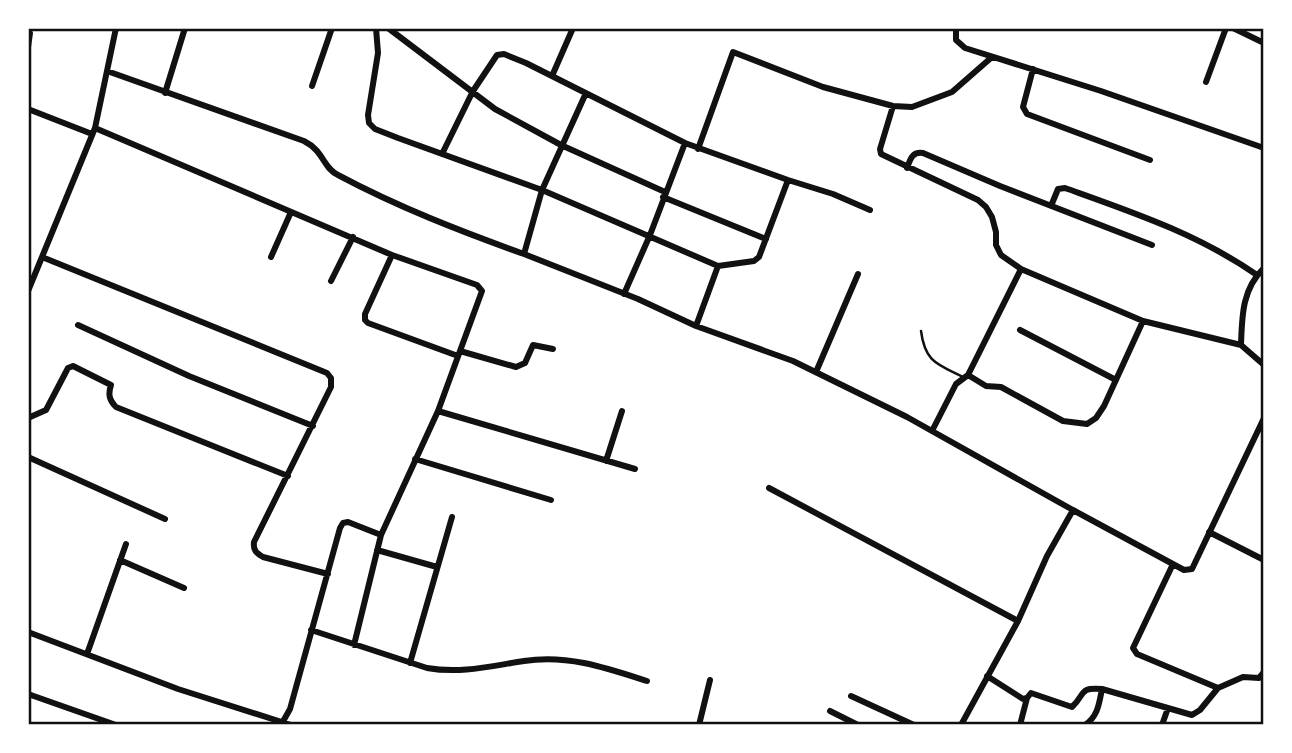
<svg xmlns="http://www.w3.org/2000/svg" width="1292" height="753" font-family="'Roboto Serif',serif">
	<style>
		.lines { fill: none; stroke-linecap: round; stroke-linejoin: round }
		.service { stroke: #111; stroke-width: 2.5 }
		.minor { stroke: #111; stroke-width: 6 }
		.neatline { fill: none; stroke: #111; stroke-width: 2.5 }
	</style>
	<rect width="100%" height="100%" fill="#fff"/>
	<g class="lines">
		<path class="service" d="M921 331C925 362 937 364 963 377"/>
		<path class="minor" d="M116 28 95 128 42 257 327 373 331 378V387L254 542C253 550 256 553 263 557L328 574
			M376 28 378 53 368 115 369 123 375 129 398 138 542 190 524 254 638 299 696 326 793 361 907 417 1073 510
			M388 28 495 109 561 145 665 192
			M956 28V40L965 48 1101 91 1264 148
			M1233 28 1264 43
			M28 31 30 33 28 47
			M1033 69 1023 107 1027 114 1150 160
			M107 71 304 141C324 151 323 168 338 175 398 207 460 231 524 254
			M552 76 573 28
			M1206 82 1226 28
			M312 86 332 28
			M165 93 185 28
			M586 93 542 190 718 266
			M893 106 880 149 881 154 978 200 986 207 992 217 996 232V245L1001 255 1021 269 1143 321 1241 345 1264 365
			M28 109 92 134
			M95 128 392 255 477 285 482 291 438 411 381 535 348 522 343 523 340 528 290 709 281 725
			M698 149 733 52 823 87 893 106 912 107 952 92 992 57
			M442 154 473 91 497 55 504 54 526 63 685 143
			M907 168C910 160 912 151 923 153L1000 186 1152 245
			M788 180 833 194 870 210
			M663 197 766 239
			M1051 206 1058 189 1065 188C1132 212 1198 234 1257 275
			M392 255 365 314V320L368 323 458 356
			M271 257 291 212
			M331 281 353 237
			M28 291 42 257
			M624 294 650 235 685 143 788 180 759 257 754 261 718 266 696 326
			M78 325 189 376 313 426
			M1020 330 1116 380
			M1241 345C1242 316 1242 289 1264 268
			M460 351 516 367 525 363 533 345 553 349
			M816 372 858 274
			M968 375 986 386 1001 387 1063 421 1087 424 1096 418 1104 406 1143 321
			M438 411 635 469
			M28 418 46 410 68 368 73 366 111 385C108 394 109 400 116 407L288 476
			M932 431 956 384 968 375 1021 269
			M28 457 165 519
			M415 459 551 500
			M606 461 622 411
			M769 488 1018 621
			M1209 532 1264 560
			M377 550 437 567
			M120 560 184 588
			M1173 564 1133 648 1137 654 1218 688
			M311 630 427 668C461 674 491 666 524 661 567 654 607 668 647 681
			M28 632 178 689 291 725
			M354 645 381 535
			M87 654 126 544
			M410 663 452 517
			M987 676 1023 699 1027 698
			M28 694 116 725
			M851 696 914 725
			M830 711 858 725
			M699 725 710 680
			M961 725 1018 621 1047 556 1073 510 1184 570 1192 569 1264 418
			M1020 725 1027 698 1031 693 1072 707C1086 694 1078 687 1102 689L1192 715 1200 710 1218 688 1243 677 1259 678 1264 672
			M1085 725C1098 716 1099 704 1102 689
			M1162 725 1168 708"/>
	</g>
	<rect width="1292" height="753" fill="none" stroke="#ffffff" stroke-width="60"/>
	<rect x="30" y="30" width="1232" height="693" class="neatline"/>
</svg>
